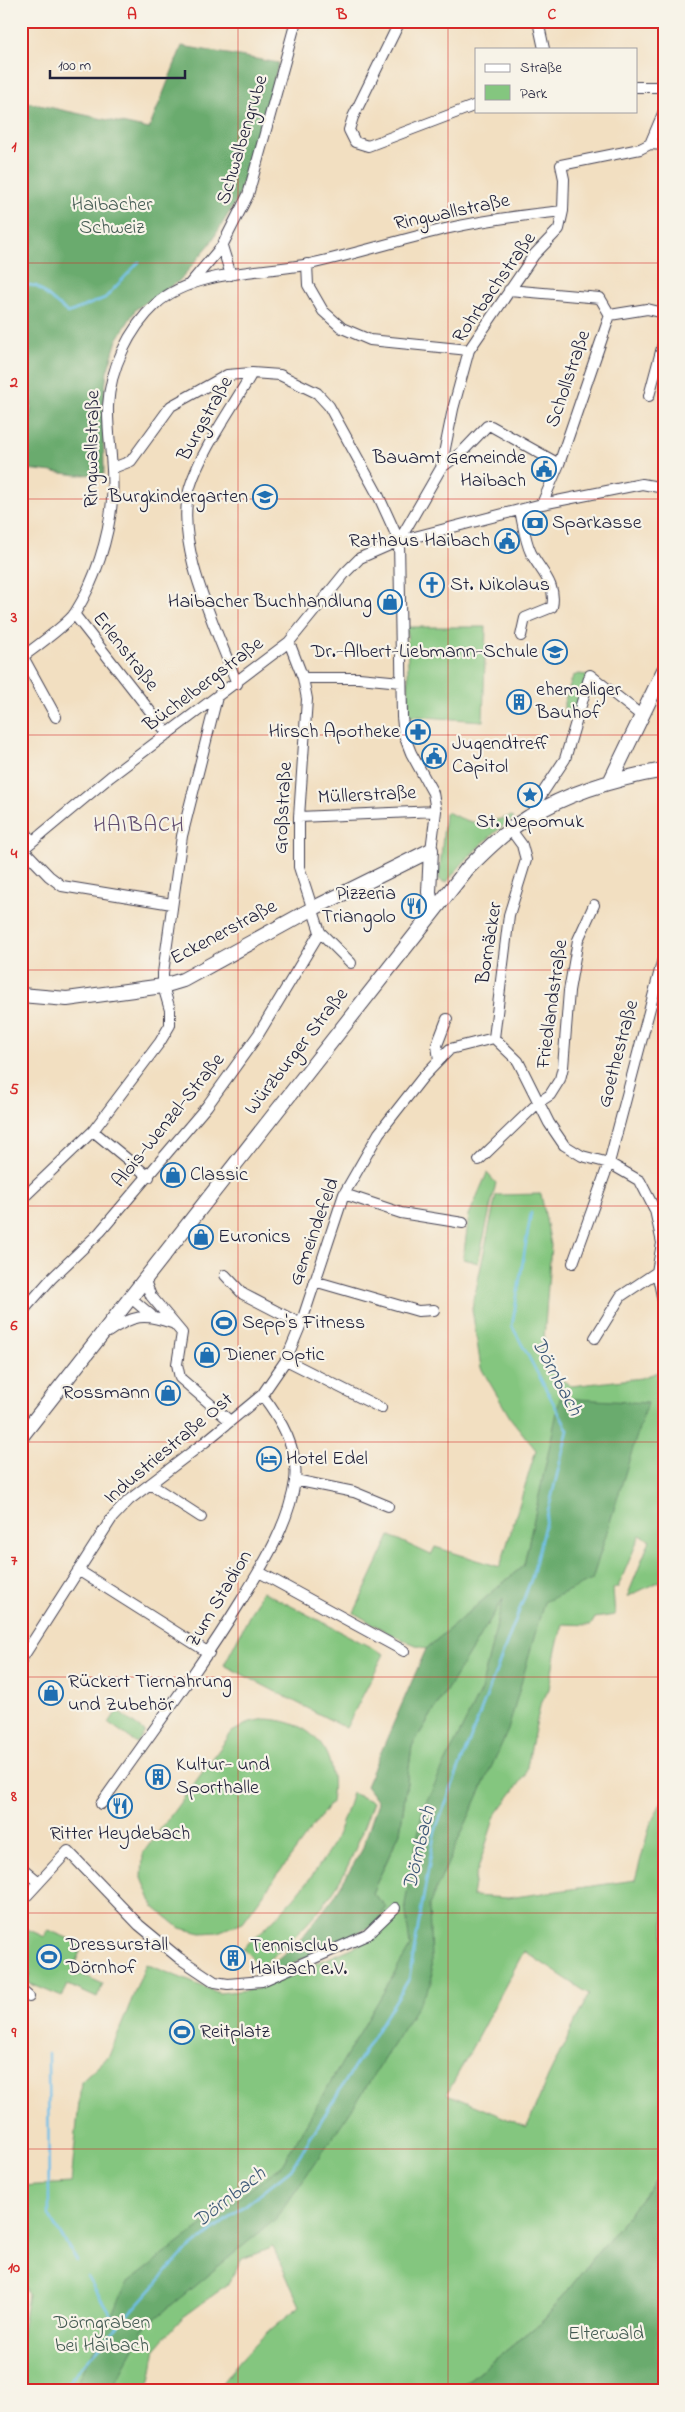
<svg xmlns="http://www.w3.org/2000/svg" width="685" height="2412" font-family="'Indie Flower',sans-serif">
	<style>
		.green { fill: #84c67f; stroke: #53745d; fill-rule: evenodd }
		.forest { fill: #6bab6e; stroke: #466654 }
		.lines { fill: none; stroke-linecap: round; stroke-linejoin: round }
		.stream { stroke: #6fc0ea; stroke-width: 2.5 }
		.street-casing { stroke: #413e4f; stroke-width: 12 }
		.secondary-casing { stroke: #413e4f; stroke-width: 16 }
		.street { stroke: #fff; stroke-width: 10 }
		.secondary { stroke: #fff; stroke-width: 14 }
		.grid { fill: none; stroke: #d62828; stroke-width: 1; stroke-opacity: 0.55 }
		.labels { text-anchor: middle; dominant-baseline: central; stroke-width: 4.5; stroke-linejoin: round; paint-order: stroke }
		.street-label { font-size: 20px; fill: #22223b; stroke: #f7f3e8 }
		.park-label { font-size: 20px; fill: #445b53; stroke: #f7f3e8 }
		.poi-label { font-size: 20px; fill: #22223b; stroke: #f7f3e8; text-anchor: start }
		.water-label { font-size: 21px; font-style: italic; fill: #3d5978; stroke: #f7f3e8 }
		.quarter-label { font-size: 22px; letter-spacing: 1px; fill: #614d6f; stroke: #f7f3e8 }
		.neatline { fill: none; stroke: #d62828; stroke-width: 2 }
		.grid-label { font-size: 16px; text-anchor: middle; font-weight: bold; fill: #d62828 }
	</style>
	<rect width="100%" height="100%" fill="#f7f3e8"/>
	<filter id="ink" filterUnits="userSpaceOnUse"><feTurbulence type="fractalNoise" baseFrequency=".02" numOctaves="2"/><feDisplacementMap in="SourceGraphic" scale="10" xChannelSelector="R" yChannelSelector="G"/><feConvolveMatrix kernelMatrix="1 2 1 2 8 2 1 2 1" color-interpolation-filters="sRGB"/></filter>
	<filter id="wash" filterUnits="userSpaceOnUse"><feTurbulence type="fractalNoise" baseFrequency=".0096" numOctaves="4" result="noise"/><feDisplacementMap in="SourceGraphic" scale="20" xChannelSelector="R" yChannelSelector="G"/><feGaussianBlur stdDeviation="1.12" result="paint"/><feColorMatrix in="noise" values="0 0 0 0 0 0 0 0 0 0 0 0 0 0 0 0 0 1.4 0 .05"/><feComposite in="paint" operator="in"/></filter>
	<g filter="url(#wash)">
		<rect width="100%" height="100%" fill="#f2dfc1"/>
		<path class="green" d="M407 627H486L483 721 409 716Z
			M579 674 588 675 575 720 564 712V702L573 676Z
			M447 812C478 827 480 824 512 816L514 818C488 837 467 856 447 882H443L439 879 445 813Z
			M487 1173 496 1183 478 1263 463 1259 469 1215Z
			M541 1194 551 1245 542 1366 571 1386 641 1378 664 1370V1579L627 1597 650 1540 640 1535 618 1587 613 1589 615 1615 595 1618 591 1625 563 1624 556 1649 549 1689 540 1706 525 1776 495 1816 475 1878 472 1896 508 1898 635 1880 650 1825 664 1797V2170L544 2320 456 2391H216C243 2354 263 2334 300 2306L273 2247 242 2259 227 2285 182 2318 156 2348 150 2381 145 2391H21V2336L28 2295 21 2274V2186L71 2183 81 2082 109 2056 146 1964 219 1993 257 1989 359 1945 387 1907 372 1893 400 1832 412 1746 504 1597 483 1683 544 1538 555 1423 524 1565 426 1649 394 1636 354 1613 390 1536 431 1555 435 1547 500 1567 536 1450 511 1419 481 1368 472 1309 496 1195ZM524 1951 589 1994 548 2077 527 2127 447 2094Z
			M262 1591 384 1654 346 1728 224 1665Z
			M117 1711 145 1732 137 1743 109 1723Z
			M266 1719C316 1721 339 1755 331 1802L243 1922 218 1932 201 1933 180 1928 154 1907 142 1878 143 1853 232 1732 250 1722Z
			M352 1793 373 1802C361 1834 350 1869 330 1896 310 1924 285 1946 260 1967L243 1948C280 1916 311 1883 335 1840 342 1825 347 1808 352 1793Z
			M27 1929 45 1937 49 1930 83 1945 72 1970 103 1984 97 1998 68 1985 62 1997 26 1982 30 1974 21 1971V1942Z"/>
		<path class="forest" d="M182 46 279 63 238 198 210 244 179 281 136 309 117 340 107 372 103 404 104 474 78 475 27 469 21 454V438L30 425 32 393 21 383V101L149 129Z
			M560 1398 647 1403 592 1580 544 1602 508 1730 429 1905 432 1983 358 2100 277 2218 146 2326 111 2391H73L128 2282 282 2165 410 1947 405 1904 423 1808 481 1690 503 1599 412 1746 400 1832 372 1893 387 1907 374 1925 266 1976 255 1978 300 1940 334 1897 362 1850 378 1802 366 1786 426 1649 524 1565Z
			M664 2170V2391H456L544 2320Z"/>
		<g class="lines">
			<path class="stream" d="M21 284 36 286 68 313 105 298 139 262
				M48 2053 49 2216 77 2261
				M87 2276 117 2325
				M60 2391 182 2255 291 2169 409 1979 435 1831 532 1577 568 1430 512 1326 531 1213"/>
		</g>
	</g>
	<g filter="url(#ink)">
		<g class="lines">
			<defs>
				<path id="street" d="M400 21 353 117 349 130 355 142 368 146 476 105
					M538 21 544 49
					M636 87H664
					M650 144 664 111
					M650 144 664 145
					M222 246 231 275
					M307 264 308 285 323 311 342 328 370 340 469 350
					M189 285 222 246 248 195 296 21
					M509 290 600 298 610 315
					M649 396 664 340
					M113 468 131 461 171 406 227 375 252 373 280 375 317 393 329 406 379 497 399 541 402 717 404 735 411 753 433 793 436 811 431 850
					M441 468 463 451 487 426H491L559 464
					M542 504 559 464 610 315 647 309 664 313
					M520 510C523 524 525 541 531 553 541 572 557 584 552 607L525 618 521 636
					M399 541 441 468 453 409 469 350 534 255 559 229 563 211 564 179 561 165 640 149 650 144
					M74 614 168 734
					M289 642 303 678 307 699 299 817V867L320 932 351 963
					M23 657 56 717
					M21 658C33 649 68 624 75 613 95 581 109 538 112 500 115 468 107 437 108 406 110 369 129 329 156 304 193 270 263 273 310 264 355 254 400 240 445 229 484 220 523 215 563 211
					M303 678H359L401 682
					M237 684C217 629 173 544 190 487 201 450 233 407 252 373
					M534 814 536 803 565 759 590 675 642 716
					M299 817 436 811
					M21 825 32 842
					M23 849 49 876 62 886 172 904
					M21 851 110 777 289 642 345 573 360 558 399 541 542 504 642 484 664 488
					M494 1038 509 915 526 860 522 845 511 830
					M439 1060 437 1045 447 1019
					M93 1131 149 1177
					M479 1160 539 1102 550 1095 560 1079 563 1067 569 991 578 940 594 905
					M344 1194 401 1213 463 1223
					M21 1200 93 1131 160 1042 170 1025V1010L163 986V973L182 836 217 697
					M573 1263 609 1163 664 955
					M225 1275 243 1294 301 1324
					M145 1281 151 1296 182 1333 177 1364 180 1378 230 1421
					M314 1281 418 1311 434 1310
					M131 1298 151 1315
					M21 1313 51 1279 100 1232 207 1106 258 1035 320 932
					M108 1332C133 1315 144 1313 172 1323
					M595 1338 621 1296 657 1272
					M286 1360 381 1408
					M295 1480 354 1492 388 1506
					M150 1484 201 1517
					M78 1570 209 1653
					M259 1572 404 1651
					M21 1660 112 1518 129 1500 205 1442 262 1395 286 1360 301 1324 344 1194 379 1133 423 1077 450 1049 494 1038 518 1061 549 1123 564 1145 582 1156 609 1163 640 1181 655 1210 662 1243 657 1272 664 1306
					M101 1804C148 1737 198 1671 241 1601 263 1565 289 1524 295 1481 299 1449 280 1418 262 1395
					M21 1867 39 1882
					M21 1902 68 1851 139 1925 179 1958 215 1982 228 1984 262 1981 367 1935 395 1908
					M21 1990 29 1997"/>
				<path id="secondary" d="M610 782 664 670
					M21 995 67 999 163 986 183 980 312 909 431 850 429 892 430 899 437 905
					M21 1437 467 869C486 850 505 831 529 817 569 792 618 778 664 770"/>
			</defs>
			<use href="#street" class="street-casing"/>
			<use href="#secondary" class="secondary-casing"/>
			<use href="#street" class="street"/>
			<use href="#secondary" class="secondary"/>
		</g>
	</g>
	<path class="grid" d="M238 21V2391M448 21V2391M21 263H664M21 499H664M21 735H664M21 970H664M21 1206H664M21 1442H664M21 1677H664M21 1913H664M21 2149H664"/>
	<defs>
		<symbol id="civic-ring" viewBox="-11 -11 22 22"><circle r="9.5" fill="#f7f3e8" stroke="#1f6fb2" stroke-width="1.5"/><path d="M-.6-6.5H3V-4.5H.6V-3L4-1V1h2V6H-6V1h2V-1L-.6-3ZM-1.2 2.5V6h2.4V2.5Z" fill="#1f6fb2"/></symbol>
		<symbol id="school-ring" viewBox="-11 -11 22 22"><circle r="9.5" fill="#f7f3e8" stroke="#1f6fb2" stroke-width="1.5"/><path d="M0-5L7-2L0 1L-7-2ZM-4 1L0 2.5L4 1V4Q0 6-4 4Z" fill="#1f6fb2"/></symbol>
		<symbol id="bank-ring" viewBox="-11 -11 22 22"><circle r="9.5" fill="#f7f3e8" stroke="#1f6fb2" stroke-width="1.5"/><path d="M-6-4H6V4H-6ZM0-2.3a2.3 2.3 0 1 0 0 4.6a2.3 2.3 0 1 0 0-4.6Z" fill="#1f6fb2"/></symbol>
		<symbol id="church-ring" viewBox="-11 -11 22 22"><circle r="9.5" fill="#f7f3e8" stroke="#1f6fb2" stroke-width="1.5"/><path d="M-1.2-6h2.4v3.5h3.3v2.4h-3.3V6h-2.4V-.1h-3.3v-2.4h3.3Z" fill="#1f6fb2"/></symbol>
		<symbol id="shop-ring" viewBox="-11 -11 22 22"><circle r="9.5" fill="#f7f3e8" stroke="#1f6fb2" stroke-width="1.5"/><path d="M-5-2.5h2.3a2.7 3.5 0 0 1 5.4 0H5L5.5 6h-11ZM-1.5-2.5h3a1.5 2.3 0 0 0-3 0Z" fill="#1f6fb2"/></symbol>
		<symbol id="building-ring" viewBox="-11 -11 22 22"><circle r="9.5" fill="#f7f3e8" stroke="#1f6fb2" stroke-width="1.5"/><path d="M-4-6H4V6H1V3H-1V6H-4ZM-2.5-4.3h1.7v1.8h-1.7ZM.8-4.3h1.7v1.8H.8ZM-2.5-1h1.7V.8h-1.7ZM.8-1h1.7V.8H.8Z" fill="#1f6fb2"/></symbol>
		<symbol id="pharmacy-ring" viewBox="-11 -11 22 22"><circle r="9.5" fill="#f7f3e8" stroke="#1f6fb2" stroke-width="1.5"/><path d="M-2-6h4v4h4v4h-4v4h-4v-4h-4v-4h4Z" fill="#1f6fb2"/></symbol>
		<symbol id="sight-ring" viewBox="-11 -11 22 22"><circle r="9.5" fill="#f7f3e8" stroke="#1f6fb2" stroke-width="1.5"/><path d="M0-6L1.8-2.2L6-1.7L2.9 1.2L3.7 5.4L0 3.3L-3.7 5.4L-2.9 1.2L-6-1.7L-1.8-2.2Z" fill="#1f6fb2"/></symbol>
		<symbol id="restaurant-ring" viewBox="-11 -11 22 22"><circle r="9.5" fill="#f7f3e8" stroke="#1f6fb2" stroke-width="1.5"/><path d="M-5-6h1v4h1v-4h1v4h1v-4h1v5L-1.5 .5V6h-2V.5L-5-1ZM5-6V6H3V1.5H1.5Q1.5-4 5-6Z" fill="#1f6fb2"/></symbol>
		<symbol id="stadium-ring" viewBox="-11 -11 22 22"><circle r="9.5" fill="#f7f3e8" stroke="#1f6fb2" stroke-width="1.5"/><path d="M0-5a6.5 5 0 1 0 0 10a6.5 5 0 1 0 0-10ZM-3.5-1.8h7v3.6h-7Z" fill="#1f6fb2"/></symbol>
		<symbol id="hotel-ring" viewBox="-11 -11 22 22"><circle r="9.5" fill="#f7f3e8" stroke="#1f6fb2" stroke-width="1.5"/><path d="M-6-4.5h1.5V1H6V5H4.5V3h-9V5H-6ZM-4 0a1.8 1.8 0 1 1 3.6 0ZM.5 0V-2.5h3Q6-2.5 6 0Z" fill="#1f6fb2"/></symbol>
	</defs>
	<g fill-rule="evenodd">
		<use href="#civic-ring" x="530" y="455" width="28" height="28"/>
		<use href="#school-ring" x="251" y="483" width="28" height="28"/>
		<use href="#bank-ring" x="521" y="509" width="28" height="28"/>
		<use href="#civic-ring" x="493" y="527" width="28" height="28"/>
		<use href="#church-ring" x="418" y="571" width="28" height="28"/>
		<use href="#shop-ring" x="376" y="588" width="28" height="28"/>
		<use href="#school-ring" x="541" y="638" width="28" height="28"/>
		<use href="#building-ring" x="505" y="688" width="28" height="28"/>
		<use href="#pharmacy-ring" x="404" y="718" width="28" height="28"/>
		<use href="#civic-ring" x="420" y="742" width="28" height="28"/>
		<use href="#sight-ring" x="516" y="781" width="28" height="28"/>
		<use href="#restaurant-ring" x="400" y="892" width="28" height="28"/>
		<use href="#shop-ring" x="159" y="1161" width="28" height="28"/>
		<use href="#shop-ring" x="187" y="1223" width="28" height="28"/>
		<use href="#stadium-ring" x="210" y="1309" width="28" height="28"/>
		<use href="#shop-ring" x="193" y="1341" width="28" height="28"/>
		<use href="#shop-ring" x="154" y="1379" width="28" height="28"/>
		<use href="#hotel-ring" x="255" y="1445" width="28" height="28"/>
		<use href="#shop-ring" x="37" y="1679" width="28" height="28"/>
		<use href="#building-ring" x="144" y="1763" width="28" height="28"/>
		<use href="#restaurant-ring" x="106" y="1792" width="28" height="28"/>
		<use href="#stadium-ring" x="35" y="1943" width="28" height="28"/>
		<use href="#building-ring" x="219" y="1944" width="28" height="28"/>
		<use href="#stadium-ring" x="168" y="2018" width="28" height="28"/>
	</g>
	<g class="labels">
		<g class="street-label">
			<text transform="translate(243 140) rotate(-73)">Schwalbengrube</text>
			<text transform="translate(452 213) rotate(-12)">Ringwallstraße</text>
			<text transform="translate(495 288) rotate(-55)">Rohrbachstraße</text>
			<text transform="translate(569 379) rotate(-71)">Schollstraße</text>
			<text transform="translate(206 419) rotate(-61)">Burgstraße</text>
			<text transform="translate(93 449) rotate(-89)">Ringwallstraße</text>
			<text transform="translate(125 652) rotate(52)">Erlenstraße</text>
			<text transform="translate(204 685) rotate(-37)">Büchelbergstraße</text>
			<text transform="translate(367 796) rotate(-3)">Müllerstraße</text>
			<text transform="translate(284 808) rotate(-87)">Großstraße</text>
			<text transform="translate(224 933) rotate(-28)">Eckenerstraße</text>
			<text transform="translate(490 943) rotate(-81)">Bornäcker</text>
			<text transform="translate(553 1004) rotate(-82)">Friedlandstraße</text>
			<text transform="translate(297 1052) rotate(-52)">Würzburger Straße</text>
			<text transform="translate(619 1054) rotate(-75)">Goethestraße</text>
			<text transform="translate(169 1121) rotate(-51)">Alois-Wenzel-Straße</text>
			<text transform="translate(315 1232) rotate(-70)">Gemeindefeld</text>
			<text transform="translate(169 1449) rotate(-40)">Industriestraße Ost</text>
			<text transform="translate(220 1599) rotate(-59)">Zum Stadion</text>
		</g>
		<g class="park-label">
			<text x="112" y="205">Haibacher<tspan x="112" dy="23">Schweiz</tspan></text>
			<text x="102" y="2323">Dörngraben<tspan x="102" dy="23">bei Haibach</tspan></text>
			<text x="606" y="2334">Elterwald</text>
		</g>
		<g class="poi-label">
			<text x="526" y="458" text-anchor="end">Bauamt Gemeinde<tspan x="526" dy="23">Haibach</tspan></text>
			<text x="248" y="497" text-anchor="end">Burgkindergarten</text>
			<text x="552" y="523">Sparkasse</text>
			<text x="490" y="541" text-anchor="end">Rathaus Haibach</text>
			<text x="450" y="585">St. Nikolaus</text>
			<text x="372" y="602" text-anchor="end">Haibacher Buchhandlung</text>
			<text x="538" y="652" text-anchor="end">Dr.-Albert-Liebmann-Schule</text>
			<text x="536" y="690">ehemaliger<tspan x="536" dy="23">Bauhof</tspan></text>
			<text x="400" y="732" text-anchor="end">Hirsch Apotheke</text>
			<text x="452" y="744">Jugendtreff<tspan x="452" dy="23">Capitol</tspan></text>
			<text x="530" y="822" text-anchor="middle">St. Nepomuk</text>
			<text x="396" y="894" text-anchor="end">Pizzeria<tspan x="396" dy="23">Triangolo</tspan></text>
			<text x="190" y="1175">Classic</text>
			<text x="218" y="1237">Euronics</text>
			<text x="242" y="1323">Sepp's Fitness</text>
			<text x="224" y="1355">Diener Optic</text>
			<text x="150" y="1393" text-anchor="end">Rossmann</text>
			<text x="286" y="1459">Hotel Edel</text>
			<text x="68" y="1682">Rückert Tiernahrung<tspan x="68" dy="23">und Zubehör</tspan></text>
			<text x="176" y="1765">Kultur- und<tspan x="176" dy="23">Sporthalle</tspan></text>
			<text x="120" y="1834" text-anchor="middle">Ritter Heydebach</text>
			<text x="66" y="1945">Dressurstall<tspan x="66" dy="23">Dörnhof</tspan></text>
			<text x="250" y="1946">Tennisclub<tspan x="250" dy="23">Haibach e.V.</tspan></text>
			<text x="200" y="2032">Reitplatz</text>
		</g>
		<g class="water-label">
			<text transform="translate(556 1377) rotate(62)">Dörnbach</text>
			<text transform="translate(420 1848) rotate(-77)">Dörnbach</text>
			<text transform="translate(230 2198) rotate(-38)">Dörnbach</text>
		</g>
		<g class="quarter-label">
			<text x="139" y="826">HAIBACH</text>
		</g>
	</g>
	<rect width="685" height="2412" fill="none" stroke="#f7f3e8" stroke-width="55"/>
	<rect x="475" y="48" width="162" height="65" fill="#f7f3e8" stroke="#a29fa3"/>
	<rect x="485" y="64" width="25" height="8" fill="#ffffff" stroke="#a29fa3"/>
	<text x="520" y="72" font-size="15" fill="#22223b">Straße</text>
	<rect x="485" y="85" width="25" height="15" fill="#84c67f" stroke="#a29fa3"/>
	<text x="520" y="98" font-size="15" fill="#22223b">Park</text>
	<path d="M50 70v8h135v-8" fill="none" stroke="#22223b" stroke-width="2.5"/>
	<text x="58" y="70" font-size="15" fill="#22223b" stroke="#f7f3e8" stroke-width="4" paint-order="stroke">100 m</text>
	<rect x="28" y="28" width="630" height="2356" class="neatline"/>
	<g class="grid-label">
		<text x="132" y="19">A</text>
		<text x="342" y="19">B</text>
		<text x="552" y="19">C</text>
		<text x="14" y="151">1</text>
		<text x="14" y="387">2</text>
		<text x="14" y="622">3</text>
		<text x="14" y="858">4</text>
		<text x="14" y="1094">5</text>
		<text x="14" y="1330">6</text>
		<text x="14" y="1565">7</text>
		<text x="14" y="1801">8</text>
		<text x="14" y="2037">9</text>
		<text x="14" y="2272">10</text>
	</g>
</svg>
